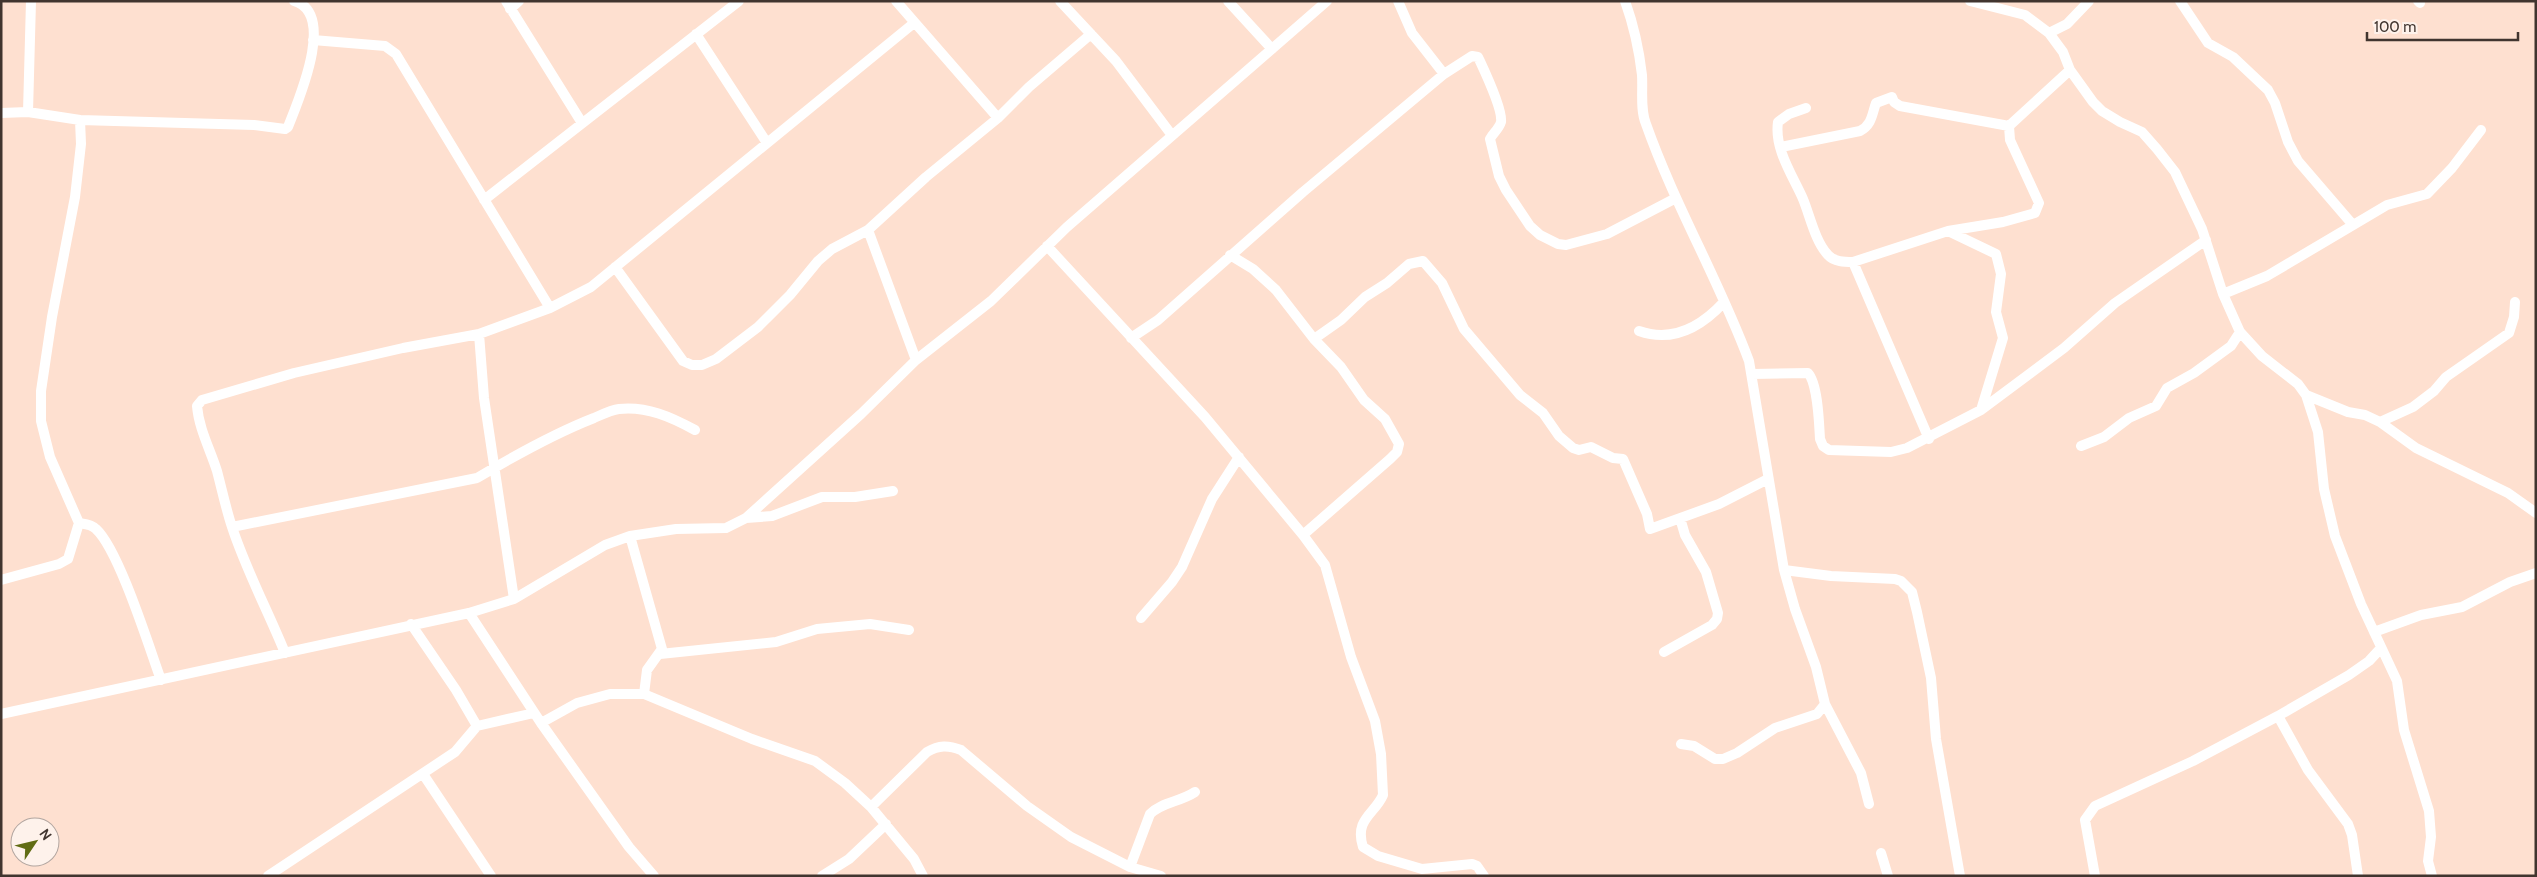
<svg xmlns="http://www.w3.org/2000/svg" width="2537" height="877" font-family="Cabin,sans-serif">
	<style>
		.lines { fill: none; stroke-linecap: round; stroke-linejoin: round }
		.street { stroke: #fff; stroke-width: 10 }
	</style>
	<rect width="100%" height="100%" fill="#fee0d0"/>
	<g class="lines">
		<path class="street" d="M31 1 28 112 80 120
			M506 1 582 123
			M896 1 998 118
			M1060 1 1116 61 1171 134
			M1228 1 1272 49
			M1398 1 1412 33 1444 74
			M1625 1C1634 26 1639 49 1642 75 1643 91 1640 110 1646 124 1675 206 1719 280 1749 361L1784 570 1795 609 1816 667 1825 704 1861 773 1869 804
			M1970 1 2025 15 2049 33 2063 52 2070 70 2093 102 2102 111 2120 122 2142 132 2157 149 2175 172 2202 229 2223 294 2240 332 2262 356 2298 384 2306 395 2348 412 2365 415 2380 422 2416 448 2508 493 2536 513
			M2180 1 2208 43 2233 57 2268 90 2275 103 2288 142 2298 161 2353 225
			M2418 1 2420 3
			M510 9 519 1
			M2049 33 2067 24 2089 1
			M696 34 767 143
			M313 40 385 46 396 54 550 308
			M1806 108 1789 114 1778 122C1774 149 1793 176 1803 199 1810 216 1815 241 1828 255 1834 262 1845 262 1853 262L1948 231 2003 222 2035 213 2039 203 2010 140 2009 126
			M1 113 28 112
			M2009 126 2070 70
			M1781 147 1860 131C1872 125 1872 114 1876 103L1892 97 1894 102 1900 106 2009 126
			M484 200 739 1
			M868 230 916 360
			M1948 231 1996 254 2001 274 1996 312 2003 338 1981 410
			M1047 246 1205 417 1303 535 1325 565 1351 657 1375 721 1381 754 1383 795C1375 814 1354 819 1363 847L1378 856 1422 869 1472 864 1477 866 1484 876
			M1230 255 1253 269 1276 290 1314 339 1341 367 1364 400 1385 419 1399 444 1397 452 1390 459 1303 535
			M1853 262 1929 439
			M615 267 683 361 692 365H702L716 359 758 327 790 295 818 261 832 249 868 230 926 177 998 118 1029 87 1091 34
			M2223 294 2267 276 2387 205 2427 194 2452 168 2481 130
			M1639 331C1673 343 1701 327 1724 302
			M479 334 484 398 514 599
			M1131 338 1158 320 1303 192 1444 74 1472 56 1478 57C1484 70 1503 109 1501 122 1499 129 1493 133 1490 139L1499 176 1506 190 1530 226 1540 235 1558 244 1566 245 1607 234 1676 198
			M1314 339 1341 320 1365 297 1387 283 1409 264 1423 261 1442 283 1464 329 1520 395 1543 413 1559 436 1573 448 1579 450 1591 447 1613 458 1623 459 1647 514 1650 529 1719 504 1768 479
			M1752 374 1808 373C1818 384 1819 423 1820 439L1823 446 1829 450 1891 452 1907 448 1981 410 2064 348 2115 303 2206 240
			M2306 395 2318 432 2324 489 2335 536 2361 604 2397 681 2404 730 2429 811 2431 837 2428 861 2432 876
			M2380 422 2413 407 2434 391 2446 377 2509 333 2514 317 2515 302
			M2081 446 2104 437 2129 418 2156 406 2167 388 2194 373 2231 346 2240 332
			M746 518 772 516 822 497H855L893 491
			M79 523C85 524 91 524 96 529 119 550 149 647 161 680
			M232 527 477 478C514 456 553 434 594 418 601 415 611 410 619 409 647 406 671 417 695 430
			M630 536 662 649 647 670 644 694
			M1784 570 1831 576 1895 579 1901 581 1912 592 1917 612 1931 678 1936 739 1960 876
			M1 580 59 564 68 559 79 523 50 457 41 421V391L52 317 75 197 81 144 80 120 254 125 285 129 288 127C298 101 337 13 294 1
			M469 613 541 723 629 847 654 876
			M1141 618 1172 582 1182 567 1212 499 1239 457
			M2374 632 2421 615 2462 607 2510 582 2536 573
			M1664 652 1712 625 1717 619 1718 613 1706 572 1685 535 1680 518
			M285 653C268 611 246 570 232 527 226 509 222 490 217 471 210 449 199 429 197 406L202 400 294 373 403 348 479 334 550 308 591 287 914 23
			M660 654 776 642 817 629 870 624 909 630
			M1 714 469 613 514 599 605 545 630 536 676 529 726 528 746 518 861 414 916 360 991 301 1067 227 1327 1
			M2278 716 2308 770 2348 824 2352 835 2358 876
			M541 723 577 703 610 694H644L752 739 815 761 845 783 871 807 914 859 923 876
			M477 726 534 713
			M1681 744 1694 746 1715 759H1723L1737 753 1775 728 1817 714 1825 704
			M423 774 491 876
			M871 807 927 752C939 745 948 745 961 750L1027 806 1071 837 1130 867 1161 876
			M1881 853 1888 876
			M1130 867 1150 814C1162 802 1180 802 1195 792
			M268 876 455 752 477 726 456 690 411 624
			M822 876 849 859 886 824
			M2095 876 2085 820 2095 806 2193 761 2278 716 2349 675 2369 661 2381 648"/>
	</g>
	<rect width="2537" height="877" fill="none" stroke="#41352f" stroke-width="5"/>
	<g transform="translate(35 842) rotate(55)"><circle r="24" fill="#fef2eb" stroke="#b2a6a0"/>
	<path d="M0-4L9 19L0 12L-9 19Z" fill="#616c13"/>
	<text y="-8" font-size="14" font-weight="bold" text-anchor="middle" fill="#41352f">N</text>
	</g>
	<path d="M2367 32v8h151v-8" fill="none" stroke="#41352f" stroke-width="2.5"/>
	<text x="2374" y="32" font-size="15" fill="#41352f" stroke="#fef2eb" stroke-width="4" paint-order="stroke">100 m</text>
</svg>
